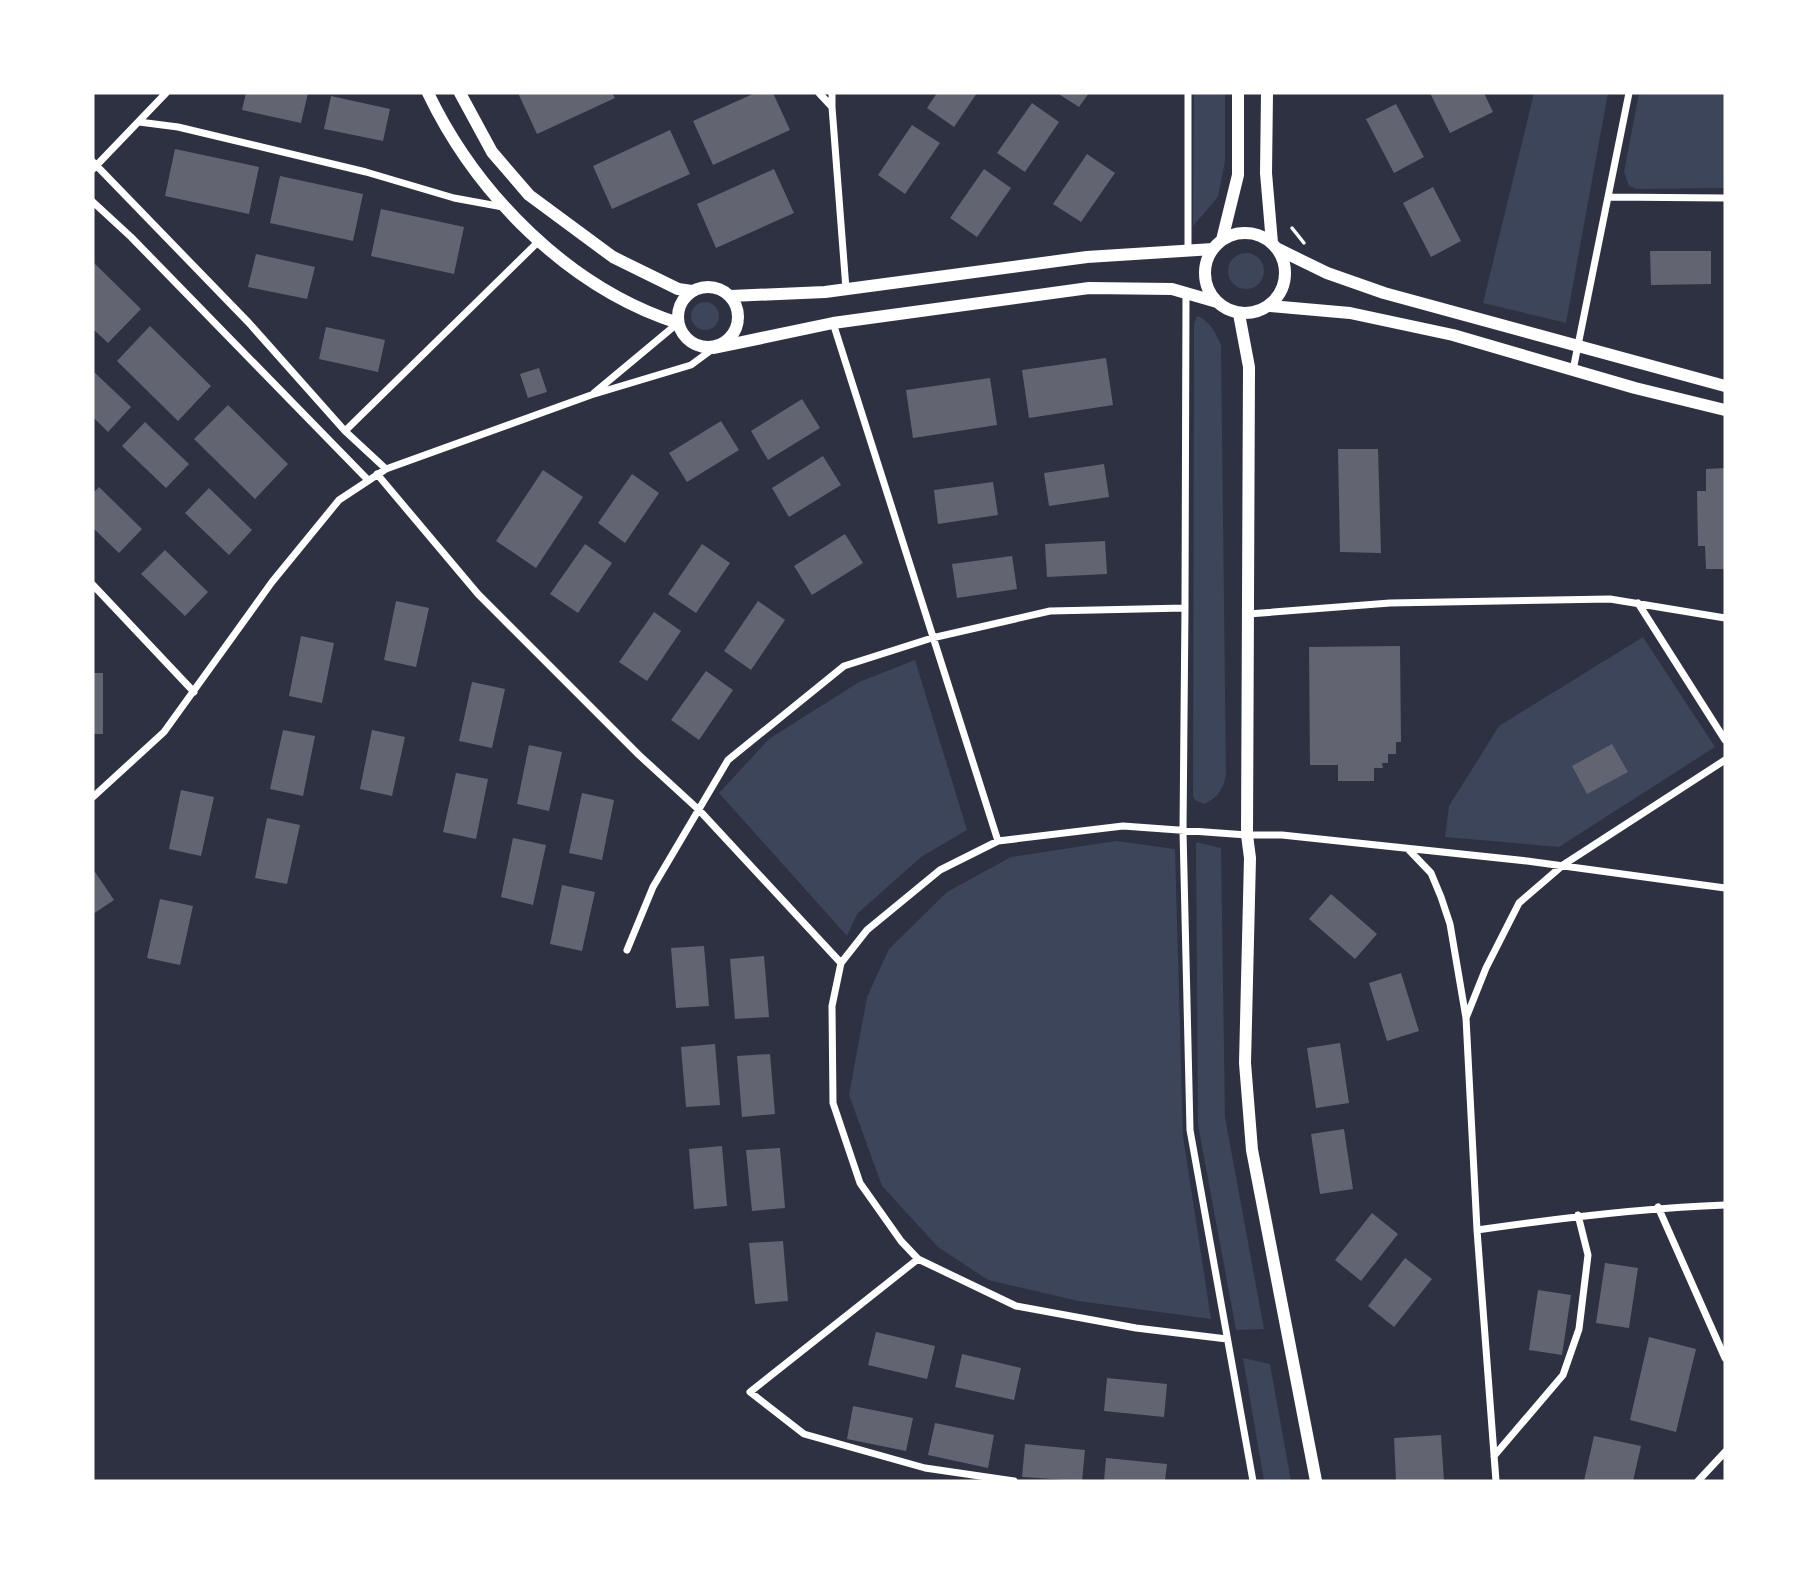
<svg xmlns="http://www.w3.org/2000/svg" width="1818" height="1574" font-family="'Fira Sans Condensed',sans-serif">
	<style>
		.green { fill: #3c4559 }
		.building { fill: #626471 }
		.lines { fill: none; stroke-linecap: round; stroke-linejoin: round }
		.path { stroke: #fff; stroke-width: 3.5 }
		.minor { stroke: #fff; stroke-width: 7 }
		.tertiary { stroke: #fff; stroke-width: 12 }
	</style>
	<rect width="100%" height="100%" fill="#2d3142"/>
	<path class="green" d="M1194 93H1225V161L1218 197 1193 226Z
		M1534 93H1608L1566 323 1483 303Z
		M1639 93H1725V188L1637 189 1629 186 1624 172Z
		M1228 271a18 18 0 1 1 36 0a18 18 0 1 1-36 0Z
		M691 316a14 14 0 1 1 28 0a14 14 0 1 1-28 0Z
		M1197 316C1210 320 1216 334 1221 345L1226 775C1223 789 1218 798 1204 804L1195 800 1193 796 1194 324Z
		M1643 637 1715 747 1559 847 1445 837 1449 806 1499 726Z
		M915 660 967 830 921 857 857 914 847 936 719 793 769 739 859 682Z
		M1116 841 1175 849 1183 1136 1211 1319 1078 1301 988 1280 938 1247 882 1186 849 1095 867 997 889 949 947 892 1011 857Z
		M1196 842 1221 848 1225 1117 1264 1329 1236 1330 1198 1125Z
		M1243 1358 1270 1364 1291 1481H1264Z"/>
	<path class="building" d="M246 93H308L301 123 242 110Z
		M518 93H612L615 98 537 134Z
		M755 93H773L790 130 713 165 693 121Z
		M937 93H977L954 127 927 108Z
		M1057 93H1089L1079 107Z
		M1430 93H1484L1493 112 1450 133Z
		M331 96 390 109 383 141 324 129Z
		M1032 103 1059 122 1025 172 997 153Z
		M1396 104 1424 157 1394 173 1366 119Z
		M912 125 940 143 905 194 878 175Z
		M670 130 690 174 612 209 593 166Z
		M175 149 259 167 249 214 165 196Z
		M1087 154 1115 173 1081 222 1053 204Z
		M774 169 794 213 716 248 697 204Z
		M984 169 1011 188 977 237 950 218Z
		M280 176 363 194 353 241 270 223Z
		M1433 187 1461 241 1431 257 1403 203Z
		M381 209 464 227 454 274 371 256Z
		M1650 251H1711V284L1651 285Z
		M256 254 315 267 307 299 248 287Z
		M93 262 141 309 108 343 93 329Z
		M150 326 211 386 178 421 117 361Z
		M326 327 385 340 378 372 319 359Z
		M1106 358 1113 405 1029 418 1022 370Z
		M539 368 547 392 528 398 520 374Z
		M93 371 131 407 108 432 93 417Z
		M990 378 997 425 913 438 906 390Z
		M802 399 820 428 768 460 751 431Z
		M228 405 288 464 255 499 194 439Z
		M721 421 739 450 687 482 669 453Z
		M145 422 189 464 166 488 122 446Z
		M1338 449H1378L1381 553 1340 552Z
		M823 456 841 485 789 517 772 488Z
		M1104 464 1109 497 1049 506 1044 473Z
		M1725 468V569H1706L1705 546H1698L1697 491H1706V469Z
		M543 470 583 497 536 568 496 541Z
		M632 474 659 493 625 543 598 523Z
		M993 482 998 515 938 524 934 490Z
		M99 487 142 529 119 553 93 528V493Z
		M209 488 252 530 229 555 185 513Z
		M845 534 863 563 812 595 794 566Z
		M1105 541 1107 574 1047 577 1045 544Z
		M585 544 612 563 578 613 550 594Z
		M702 544 730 563 696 613 668 594Z
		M165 550 208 592 185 616 141 574Z
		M1012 556 1017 589 957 598 952 564Z
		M396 601 429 608 416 667 384 660Z
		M758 601 785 620 751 670 724 651Z
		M654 612 681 631 647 681 619 662Z
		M301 636 334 643 322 703 289 696Z
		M1400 646 1401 742H1396V754H1388V763H1382L1383 768H1374V781H1338V765H1310L1309 647Z
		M706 671 733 690 699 740 671 720Z
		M93 673H103V734H93Z
		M472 682 505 689 492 748 459 741Z
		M283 730 315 736 303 796 270 789Z
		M372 730 405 737 392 796 360 789Z
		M1612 744 1628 772 1587 794 1572 766Z
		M529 745 562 752 549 811 517 804Z
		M456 773 488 779 476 839 443 832Z
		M181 790 214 797 201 856 169 849Z
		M582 793 614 800 602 860 569 853Z
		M267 818 300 825 287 884 255 878Z
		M513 838 546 845 533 905 501 897Z
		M95 872 114 900 93 914V873Z
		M562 885 595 892 582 951 550 944Z
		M1331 894 1377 934 1355 959 1309 919Z
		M160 899 193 906 180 965 147 958Z
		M704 946 709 1006 676 1008 671 948Z
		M764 956 769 1017 735 1019 730 959Z
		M1401 973 1419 1031 1387 1041 1369 983Z
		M1340 1043 1349 1103 1316 1108 1307 1048Z
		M715 1044 720 1105 686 1107 681 1047Z
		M770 1054 775 1114 742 1117 737 1056Z
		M1344 1129 1353 1189 1320 1194 1311 1134Z
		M722 1146 727 1206 694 1209 689 1149Z
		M780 1148 785 1208 752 1211 746 1150Z
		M1372 1213 1398 1234 1361 1281 1335 1260Z
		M783 1241 788 1301 755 1304 749 1243Z
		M1405 1258 1432 1279 1394 1327 1368 1306Z
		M1605 1263 1638 1268 1629 1328 1596 1323Z
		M1538 1290 1571 1295 1562 1355 1529 1350Z
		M876 1332 935 1346 927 1379 868 1365Z
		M1649 1337 1696 1349 1676 1432 1630 1420Z
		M962 1354 1021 1368 1014 1400 955 1387Z
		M1107 1378 1167 1384 1164 1417 1104 1411Z
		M853 1406 913 1418 906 1451 847 1439Z
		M935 1423 994 1435 988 1468 928 1455Z
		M1441 1435 1444 1481H1396L1394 1438Z
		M1594 1436 1641 1446 1633 1481H1584Z
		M1025 1444 1085 1450 1082 1481 1022 1477Z
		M1106 1458 1167 1464 1165 1481H1104Z"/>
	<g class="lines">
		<path class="path" d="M1292 228 1304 243"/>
		<path class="minor" d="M819 93 832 107 846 289
			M832 107V93
			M139 122 178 127 366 172 454 198 503 207
			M93 162 249 323 345 431 386 469
			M93 169 166 93
			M1608 197 1725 198
			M93 202 131 237 368 480
			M1188 250V93
			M833 323 998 841
			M1573 370 1629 93
			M594 393 678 323
			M345 431 539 241
			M377 474 478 594 639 755 699 810 841 963
			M93 585 194 692
			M1638 603 1725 740
			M1185 608 1186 293
			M1248 614 1390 603 1610 599 1725 618
			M93 797 164 732 272 582 339 500 386 469 591 395 691 365 714 348
			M1409 850 1431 873 1441 897 1450 924 1466 1018 1477 1230 1496 1481
			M627 950 653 887 728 760 844 666 932 638 1050 611 1185 608 1183 831 1190 1130 1253 1481
			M1466 1018 1486 968 1519 903 1563 865 1725 760
			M1658 1207 1725 1358
			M1477 1230C1560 1218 1641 1208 1725 1205
			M918 1259 750 1392 804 1434 925 1468 1014 1481
			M1227 1339 1136 1328 1016 1306 918 1259 901 1241 860 1183 833 1103 832 1006 841 963 867 930 940 870 998 841 1123 826 1247 835H1282L1527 861 1725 888
			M1494 1456 1563 1375 1579 1329 1588 1255 1578 1215
			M1698 1481 1725 1452"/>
		<path class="tertiary" d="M428 93C477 195 569 288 678 323
			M460 93 492 152 529 195 613 257 678 289 692 291
			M1267 93 1266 173 1272 243
			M1205 273a40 40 0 1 1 80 0a40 40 0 1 1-80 0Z
			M1222 240 1238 175V93
			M1278 249 1327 273 1384 293 1725 386
			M678 317a30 30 0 1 1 60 0a30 30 0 1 1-60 0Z
			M731 296 825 292 1087 257 1213 249
			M1270 306 1350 313 1453 335 1635 388 1725 410
			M1239 314 1249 367 1247 835 1250 858 1245 1063 1252 1150 1316 1481
			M714 348 833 323 1089 288 1172 289 1217 302"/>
	</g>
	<rect width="1818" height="1574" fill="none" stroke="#ffffff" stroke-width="189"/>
</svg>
